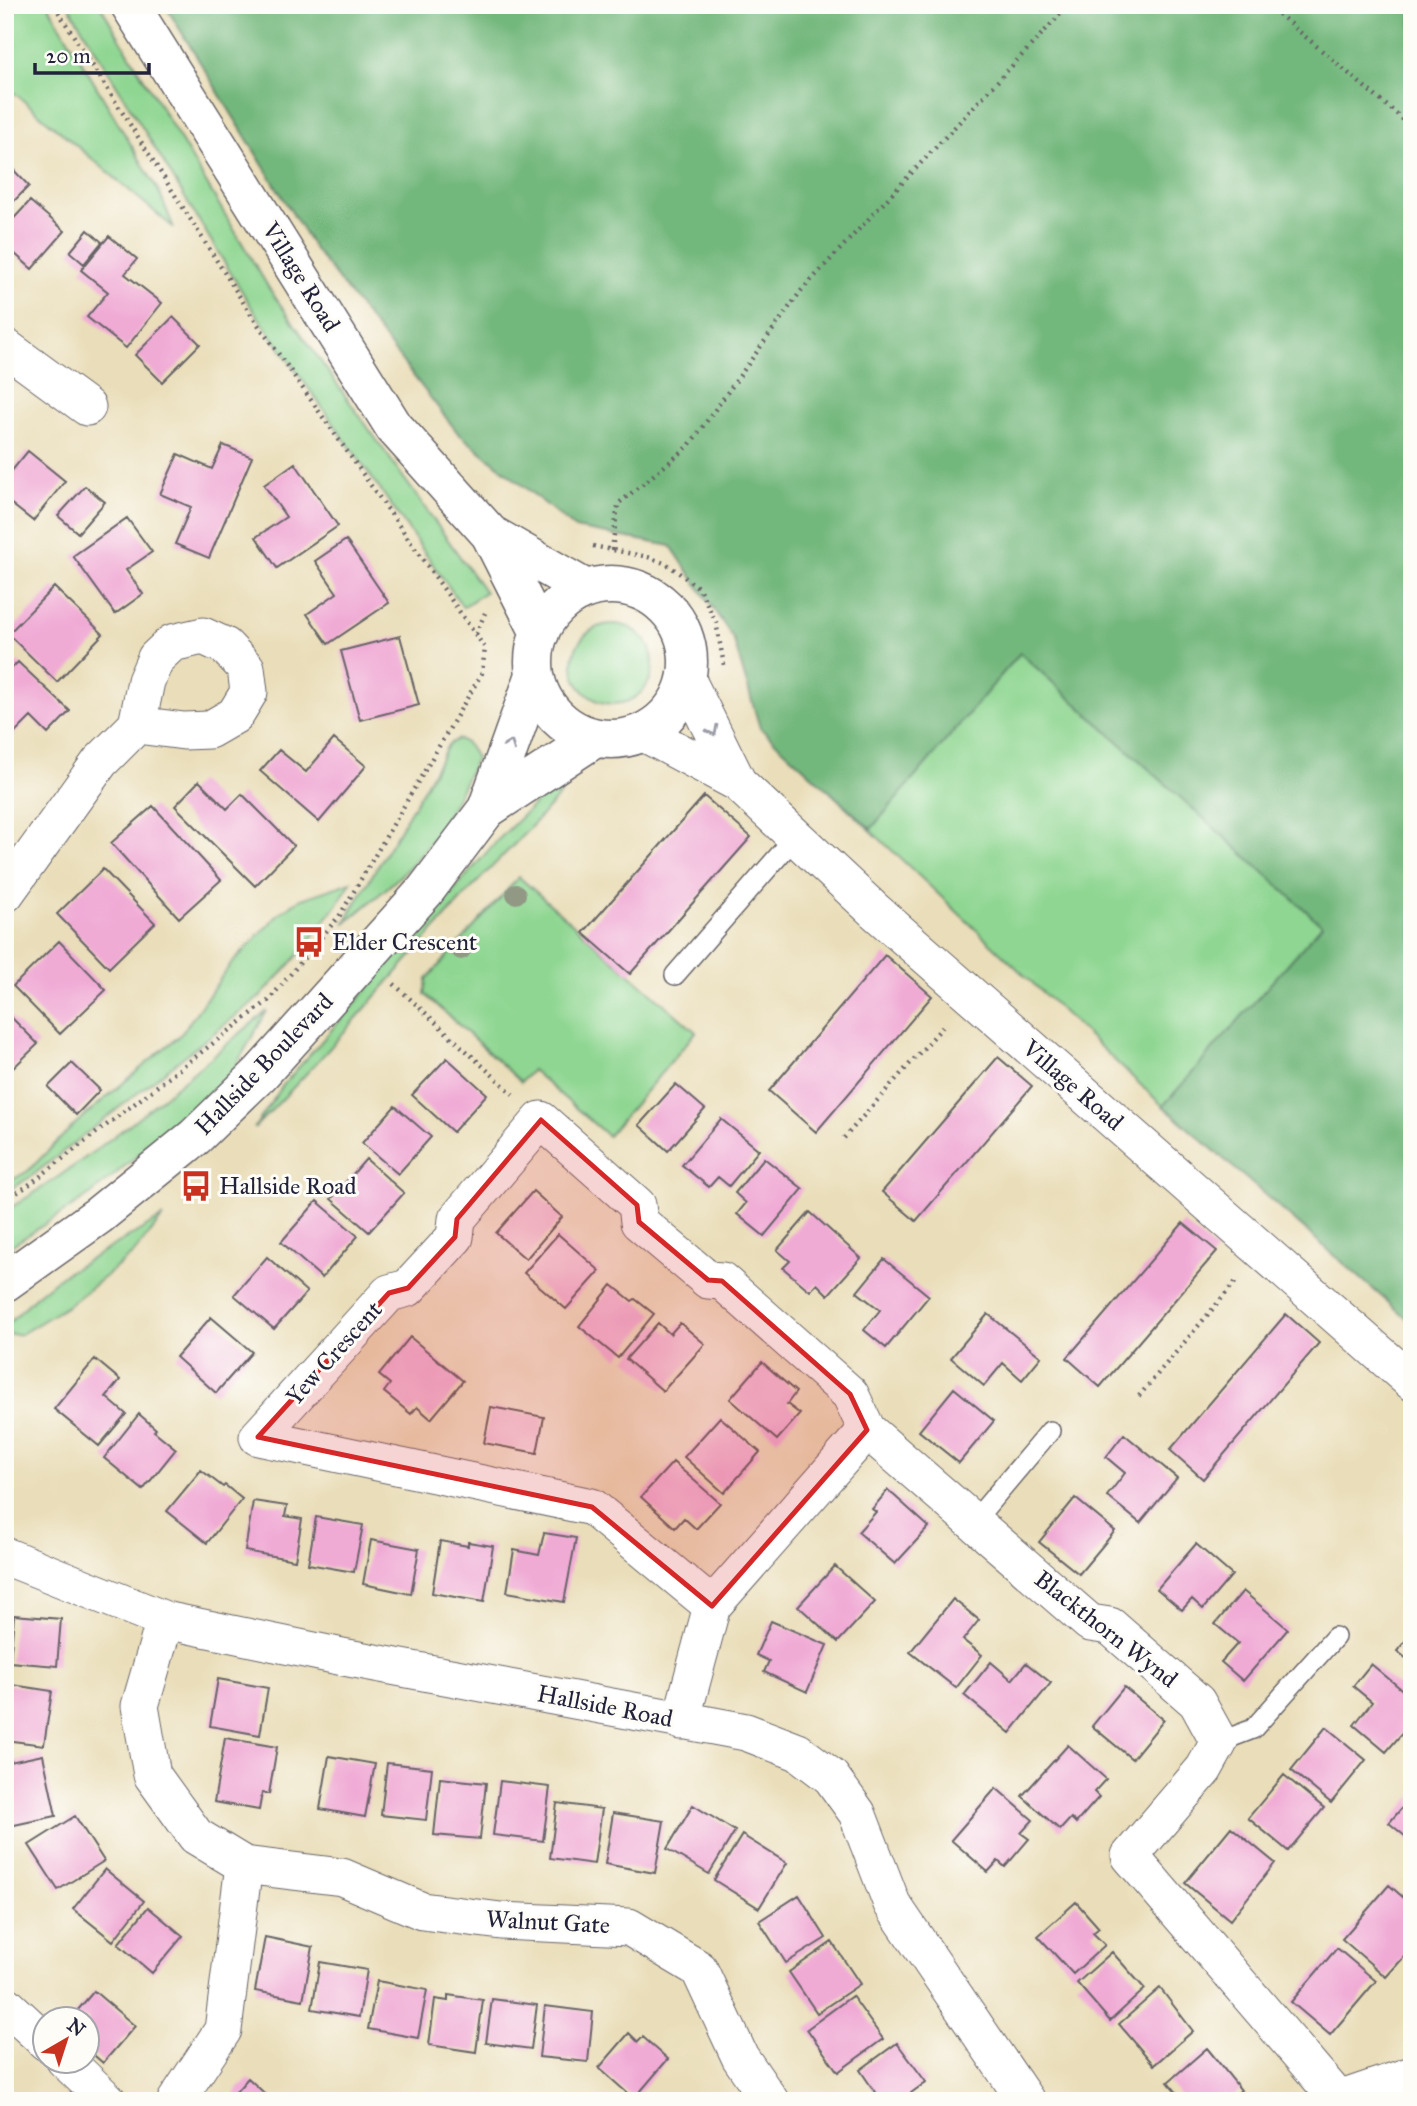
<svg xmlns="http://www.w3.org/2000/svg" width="1417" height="2106" font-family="'IM FELL Great Primer',serif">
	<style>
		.green { fill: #8ed691; stroke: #587c66; stroke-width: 2 }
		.forest { fill: #72b77b; stroke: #4a6c5b; stroke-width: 2 }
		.building { fill: #f0abd5 }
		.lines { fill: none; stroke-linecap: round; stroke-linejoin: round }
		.service-casing { stroke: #686467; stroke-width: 22 }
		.minor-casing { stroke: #686467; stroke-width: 39 }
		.tertiary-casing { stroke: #686467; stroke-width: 41 }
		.path { stroke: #686467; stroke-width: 4.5; stroke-dasharray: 2 5; stroke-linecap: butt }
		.service { stroke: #fff; stroke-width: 19 }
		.minor { stroke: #fff; stroke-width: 37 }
		.tertiary { stroke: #fff; stroke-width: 38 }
		.tree { fill: #919985 }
		.oneway { stroke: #9c9ca7 }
		.marked { fill: #d62828; fill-opacity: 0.2; stroke: #d62828; stroke-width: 5; stroke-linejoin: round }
		.labels { text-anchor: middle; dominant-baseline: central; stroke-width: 6; stroke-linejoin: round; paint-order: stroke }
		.street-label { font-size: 24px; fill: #22223b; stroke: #fdfcf7 }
		.poi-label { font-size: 24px; fill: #22223b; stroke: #fdfcf7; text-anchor: start }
	</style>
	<rect width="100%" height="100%" fill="#fdfcf7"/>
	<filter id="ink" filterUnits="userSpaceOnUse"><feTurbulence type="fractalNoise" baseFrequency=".0143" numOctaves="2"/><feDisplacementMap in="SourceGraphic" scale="14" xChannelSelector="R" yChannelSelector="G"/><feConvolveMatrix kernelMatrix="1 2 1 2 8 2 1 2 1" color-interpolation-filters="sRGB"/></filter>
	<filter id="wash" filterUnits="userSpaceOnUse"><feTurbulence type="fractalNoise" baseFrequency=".00686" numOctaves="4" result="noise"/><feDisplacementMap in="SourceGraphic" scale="28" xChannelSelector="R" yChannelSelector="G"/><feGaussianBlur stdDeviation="1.57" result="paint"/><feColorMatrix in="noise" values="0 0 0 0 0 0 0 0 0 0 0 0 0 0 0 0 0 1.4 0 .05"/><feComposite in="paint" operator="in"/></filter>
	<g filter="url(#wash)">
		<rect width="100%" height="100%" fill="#eadeba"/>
		<path class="green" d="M5 5H48L159 192 174 228 5 85Z
			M68 5H100L270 290 485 592 463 607 252 308Z
			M1014 596 1383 943 1223 1158 1163 1106 831 793 840 735Z
			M573 664a40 40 0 1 1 80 0a40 40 0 1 1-80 0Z
			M457 739C467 741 471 749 476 758 460 790 445 826 421 854 399 880 370 902 344 924 378 863 416 806 448 745Z
			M561 793C529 832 492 865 459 902 391 978 326 1056 254 1128L284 1084 495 843 537 801 550 794Z
			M519 877 696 1032 608 1136 532 1070 521 1082 425 994 427 979Z
			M351 882 337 905 294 960 261 996 32 1176 5 1192V1184L28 1171 75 1124 181 1034 231 964 280 913 299 900Z
			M267 1011 232 1072 172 1127 90 1195 5 1250V1211C100 1155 183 1080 267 1011Z
			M163 1217 133 1254 69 1305 21 1334 5 1335V1327L35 1297 61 1276Z"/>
		<path class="forest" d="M165 5H1412V1323L1163 1106 1322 925 1020 653 871 829 760 728 733 638 671 546 575 528 458 433 313 247Z"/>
		<g id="blocks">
			<path class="building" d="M5 161 29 186 5 210Z
				M30 201 65 231 32 269 5 245V228Z
				M88 230 102 242 84 264 70 252Z
				M109 236 137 259 125 274 162 303 126 348 87 317 108 292 81 270Z
				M173 317 200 344 162 382 135 355Z
				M223 445 252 457 209 558 175 544 191 507 160 494 178 454 212 469Z
				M28 451 65 481 33 521 5 499V479Z
				M295 463 338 526 277 568 256 537 286 517 264 485Z
				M85 486 105 502 78 533 58 516Z
				M127 518 152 552 126 570 143 594 115 614 73 556Z
				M346 540 389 603 328 644 307 614 337 593 315 561Z
				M54 587 103 634 57 682 8 634Z
				M400 636 419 705 360 720 341 651Z
				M18 662 70 711 48 734 31 717 5 743V675Z
				M334 739 366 766 319 822 260 771 279 750 306 772Z
				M199 781 227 809 242 794 294 846 255 886 175 806Z
				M704 796 751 837 630 974 583 933Z
				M153 806 221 880 179 918 111 843Z
				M103 869 155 923 109 968 57 914Z
				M59 941 106 990 60 1034 13 986Z
				M885 955 932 996 816 1132 769 1091Z
				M5 1011 38 1044 5 1076Z
				M998 1057 1032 1086 916 1221 882 1192Z
				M447 1058 487 1094 453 1132 412 1095Z
				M72 1063 100 1090 76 1115 48 1087Z
				M676 1084 705 1109 668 1151 639 1125Z
				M395 1106 431 1137 398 1174 362 1143Z
				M721 1119 759 1150 729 1186 718 1177 709 1187 682 1165Z
				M764 1158 803 1189 764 1236 737 1214 746 1203 735 1193Z
				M366 1159 404 1193 369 1232 331 1199Z
				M533 1191 562 1217 526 1259 496 1233Z
				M317 1201 358 1236 322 1278 281 1242Z
				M810 1212 861 1258 828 1295 817 1284 810 1291 783 1268 790 1261 777 1250Z
				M1183 1223 1217 1251 1100 1387 1067 1358Z
				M558 1234 600 1271 566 1309 524 1273Z
				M267 1257 307 1292 274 1329 234 1295Z
				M884 1259 929 1296 886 1348 864 1330 880 1310 857 1292Z
				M612 1285 632 1301 635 1299 654 1314 618 1358 579 1326Z
				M988 1314 1041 1357 1022 1380 1003 1363 984 1386 951 1358Z
				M1286 1314 1319 1343 1203 1479 1170 1450Z
				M211 1317 252 1352 216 1393 176 1357Z
				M658 1323 670 1334 680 1323 705 1344 663 1391 626 1359Z
				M410 1337 463 1381 431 1419 417 1407 411 1414 384 1392 390 1384 379 1375Z
				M95 1359 120 1380 106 1397 126 1414 99 1446 54 1409Z
				M762 1362 796 1392 787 1404 800 1414 777 1440 730 1399Z
				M954 1388 994 1421 959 1463 919 1431Z
				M491 1407 544 1417 537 1453 484 1443Z
				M139 1414 156 1429 154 1431 176 1449 143 1490 104 1458Z
				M720 1417 760 1452 724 1493 684 1457Z
				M1124 1434 1177 1478 1140 1523 1107 1496 1125 1473 1106 1457Z
				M673 1462 720 1503 696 1529 684 1518 675 1528 641 1497Z
				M201 1470 223 1487 225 1485 242 1499 207 1543 167 1511Z
				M888 1490 929 1527 895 1564 858 1532 876 1512 872 1509Z
				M1075 1498 1115 1531 1079 1574 1039 1542Z
				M253 1501 287 1506 285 1516 302 1519 295 1560 245 1551Z
				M316 1517 363 1525 354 1572 308 1564Z
				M544 1533 576 1538 564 1602 507 1592 514 1550 539 1555Z
				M371 1540 419 1549 411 1594 363 1584Z
				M440 1541 468 1546V1542L493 1546 484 1602 432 1593Z
				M1196 1544 1232 1575 1203 1609 1192 1599 1182 1610 1157 1589Z
				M835 1566 875 1602 838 1642 798 1606Z
				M1243 1591 1288 1629 1243 1681 1221 1662 1238 1643 1215 1624Z
				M953 1599 979 1620 963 1640 982 1655 956 1688 910 1652Z
				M14 1615 61 1619 57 1666 10 1662Z
				M771 1621 827 1645 807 1692 764 1672 769 1661 756 1655Z
				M1407 1639 1412 1643V1663L1397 1651Z
				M991 1662 1012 1680 1026 1663 1051 1683 1010 1733 964 1695Z
				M1371 1664 1412 1698V1722L1386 1752 1354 1725 1372 1702 1353 1686Z
				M218 1679 268 1688 260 1735 210 1726Z
				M6 1684 52 1691 44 1745 5 1740Z
				M1124 1687 1164 1720 1132 1759 1092 1726Z
				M1326 1727 1366 1760 1331 1803 1291 1770Z
				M225 1738 277 1747 269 1794 262 1793 259 1810 214 1802Z
				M1068 1745 1106 1779 1094 1792 1099 1797 1076 1823 1071 1818 1060 1830 1022 1796Z
				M43 1755 56 1816 5 1827V1763Z
				M329 1756 375 1764 365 1817 320 1809Z
				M387 1763 432 1768 426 1820 381 1815Z
				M1284 1775 1324 1808 1288 1851 1248 1818Z
				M440 1778 486 1783 480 1839 434 1835Z
				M500 1781 550 1787 543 1841 493 1835Z
				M996 1788 1033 1820 1021 1833 1029 1839 1005 1867 998 1861 988 1872 951 1840Z
				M1412 1796V1842L1389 1823Z
				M557 1803 602 1809 594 1864 550 1858Z
				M693 1805 735 1831 709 1874 667 1849Z
				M613 1813 664 1821 655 1873 605 1864Z
				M75 1816 104 1861 58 1890 29 1845Z
				M1231 1827 1275 1863 1230 1920 1185 1883Z
				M742 1835 787 1863 759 1908 714 1880Z
				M105 1869 144 1901 113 1941 73 1909Z
				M1389 1885 1412 1905V1948L1386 1977 1342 1939Z
				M799 1895 826 1938 786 1963 759 1921Z
				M1076 1902 1099 1928 1093 1933 1105 1945 1073 1974 1038 1936Z
				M148 1907 183 1936 152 1973 118 1944Z
				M265 1937 313 1947 303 2000 255 1991Z
				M832 1942 860 1984 817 2013 789 1972Z
				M1337 1948 1376 1981 1330 2035 1291 2002Z
				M1112 1952 1145 1989 1110 2021 1077 1983Z
				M320 1962 367 1970 359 2017 312 2009Z
				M377 1981 427 1990 418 2038 368 2029Z
				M1160 1988 1193 2031 1154 2065 1119 2024Z
				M94 1991 135 2026 103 2063 88 2050V2018H71Z
				M448 1995 483 2000 476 2052 429 2045 435 1999 448 2001Z
				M852 1996 883 2039 838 2072 807 2029Z
				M492 1999 537 2005 531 2049 486 2043Z
				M545 2006 593 2012 588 2062 539 2057Z
				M629 2033 638 2042 643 2037 668 2059 634 2099 599 2068Z
				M897 2043 926 2082 900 2101H881L860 2070Z
				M1207 2048 1241 2090 1228 2101H1184L1168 2082Z
				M248 2078 273 2101H228Z"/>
		</g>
	</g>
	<g filter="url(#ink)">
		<use href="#blocks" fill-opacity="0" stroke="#686467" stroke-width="2"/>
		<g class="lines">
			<defs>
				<path id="service" d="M675 975 796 836
					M974 1521 1050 1431
					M1219 1742 1253 1729 1335 1637"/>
				<path id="minor" d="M5 347 87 407
					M687 680 738 783
					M644 733 738 783 875 911 1412 1382
					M5 894 100 762 137 725 146 681 156 658 172 643 203 636 225 646 246 668 249 692 235 715 209 730 184 731 137 725
					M5 1556 165 1620 343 1657 746 1732 798 1752 831 1777 857 1813 892 1904 1026 2101
					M712 1606 592 1507 258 1437 389 1293 408 1288 455 1237 457 1219 541 1120 637 1205 639 1222 708 1280 722 1281 850 1394 867 1430 1090 1623 1110 1626 1197 1702 1219 1742 1204 1769 1130 1856 1339 2100 1412 2075
					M165 1620 140 1706 152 1775 196 1836 244 1865 342 1877 422 1911 501 1921 629 1927 699 1969 740 2057 770 2101
					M681 1721 712 1606 867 1430
					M5 2004 46 2042
					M65 2060 108 2101
					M176 2101 223 2030 244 1865"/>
				<path id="tertiary" d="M130 5 394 427 490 534 540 633
					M490 534 586 589
					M534 662a77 77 0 1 1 154 0a77 77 0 1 1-154 0Z
					M487 809 595 738
					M5 1282 99 1215 195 1137 260 1074 425 891 487 809 535 675"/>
			</defs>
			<use href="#service" class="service-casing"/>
			<use href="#minor" class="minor-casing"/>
			<use href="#tertiary" class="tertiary-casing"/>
			<path class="path" d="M1268 5 1412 127
				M593 546 648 557 667 564 699 588 716 622 724 665
				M612 550 618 504 688 447 801 291 1069 5
				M476 634 485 613
				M394 984 513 1094
				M844 1138 945 1024
				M5 1200 26 1187 268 1001 340 915 482 673 485 648 252 316 54 5
				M1139 1396 1238 1279"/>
			<use href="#service" class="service"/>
			<use href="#minor" class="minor"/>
			<use href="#tertiary" class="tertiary"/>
		</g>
		<g class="tree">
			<circle cx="516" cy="894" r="10"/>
			<circle cx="461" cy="950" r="10"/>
		</g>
		<defs><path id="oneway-chevron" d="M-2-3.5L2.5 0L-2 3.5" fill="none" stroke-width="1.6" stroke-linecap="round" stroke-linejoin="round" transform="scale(1.75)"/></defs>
		<g class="oneway">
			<use href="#oneway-chevron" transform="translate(713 731) rotate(63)"/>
			<use href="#oneway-chevron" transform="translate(510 745) rotate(-70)"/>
		</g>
	</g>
	<path class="marked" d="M541 1120 637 1205 639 1222 708 1280 722 1281 850 1394 867 1430 712 1606 592 1507 258 1437 389 1293 408 1288 455 1237 457 1219Z"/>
	<defs>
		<symbol id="bus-bare" viewBox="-9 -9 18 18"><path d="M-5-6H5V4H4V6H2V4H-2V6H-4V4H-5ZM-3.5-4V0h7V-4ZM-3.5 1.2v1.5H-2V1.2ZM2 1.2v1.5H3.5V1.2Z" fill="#c8321e" stroke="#fdfcf7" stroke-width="2.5" paint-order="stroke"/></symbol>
	</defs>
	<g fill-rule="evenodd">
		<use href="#bus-bare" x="287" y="920" width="44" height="44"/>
		<use href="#bus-bare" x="174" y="1164" width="44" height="44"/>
	</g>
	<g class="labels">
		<g class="street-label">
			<text transform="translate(301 277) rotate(58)">Village Road</text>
			<text transform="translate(264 1064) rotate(-46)">Hallside Boulevard</text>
			<text transform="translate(1073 1085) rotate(41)">Village Road</text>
			<text transform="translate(334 1353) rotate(-48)">Yew Crescent</text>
			<text transform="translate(1106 1629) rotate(38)">Blackthorn Wynd</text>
			<text transform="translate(605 1706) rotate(11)">Hallside Road</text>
			<text transform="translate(548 1922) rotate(3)">Walnut Gate</text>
		</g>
		<g class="poi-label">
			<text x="332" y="942">Elder Crescent</text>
			<text x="219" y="1186">Hallside Road</text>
		</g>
	</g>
	<rect width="1417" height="2106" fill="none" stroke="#fdfcf7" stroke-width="28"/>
	<g transform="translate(66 2040) rotate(39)"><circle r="33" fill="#fdfcf7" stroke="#a5a5ac" stroke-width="2"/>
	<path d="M0-5L12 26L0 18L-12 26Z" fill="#c8321e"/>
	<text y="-10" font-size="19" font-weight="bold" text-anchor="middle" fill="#22223b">N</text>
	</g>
	<path d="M35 63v10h114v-10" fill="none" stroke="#22223b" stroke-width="3.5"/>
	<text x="46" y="63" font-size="21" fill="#22223b" stroke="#fdfcf7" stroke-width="5" paint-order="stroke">20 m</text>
</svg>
